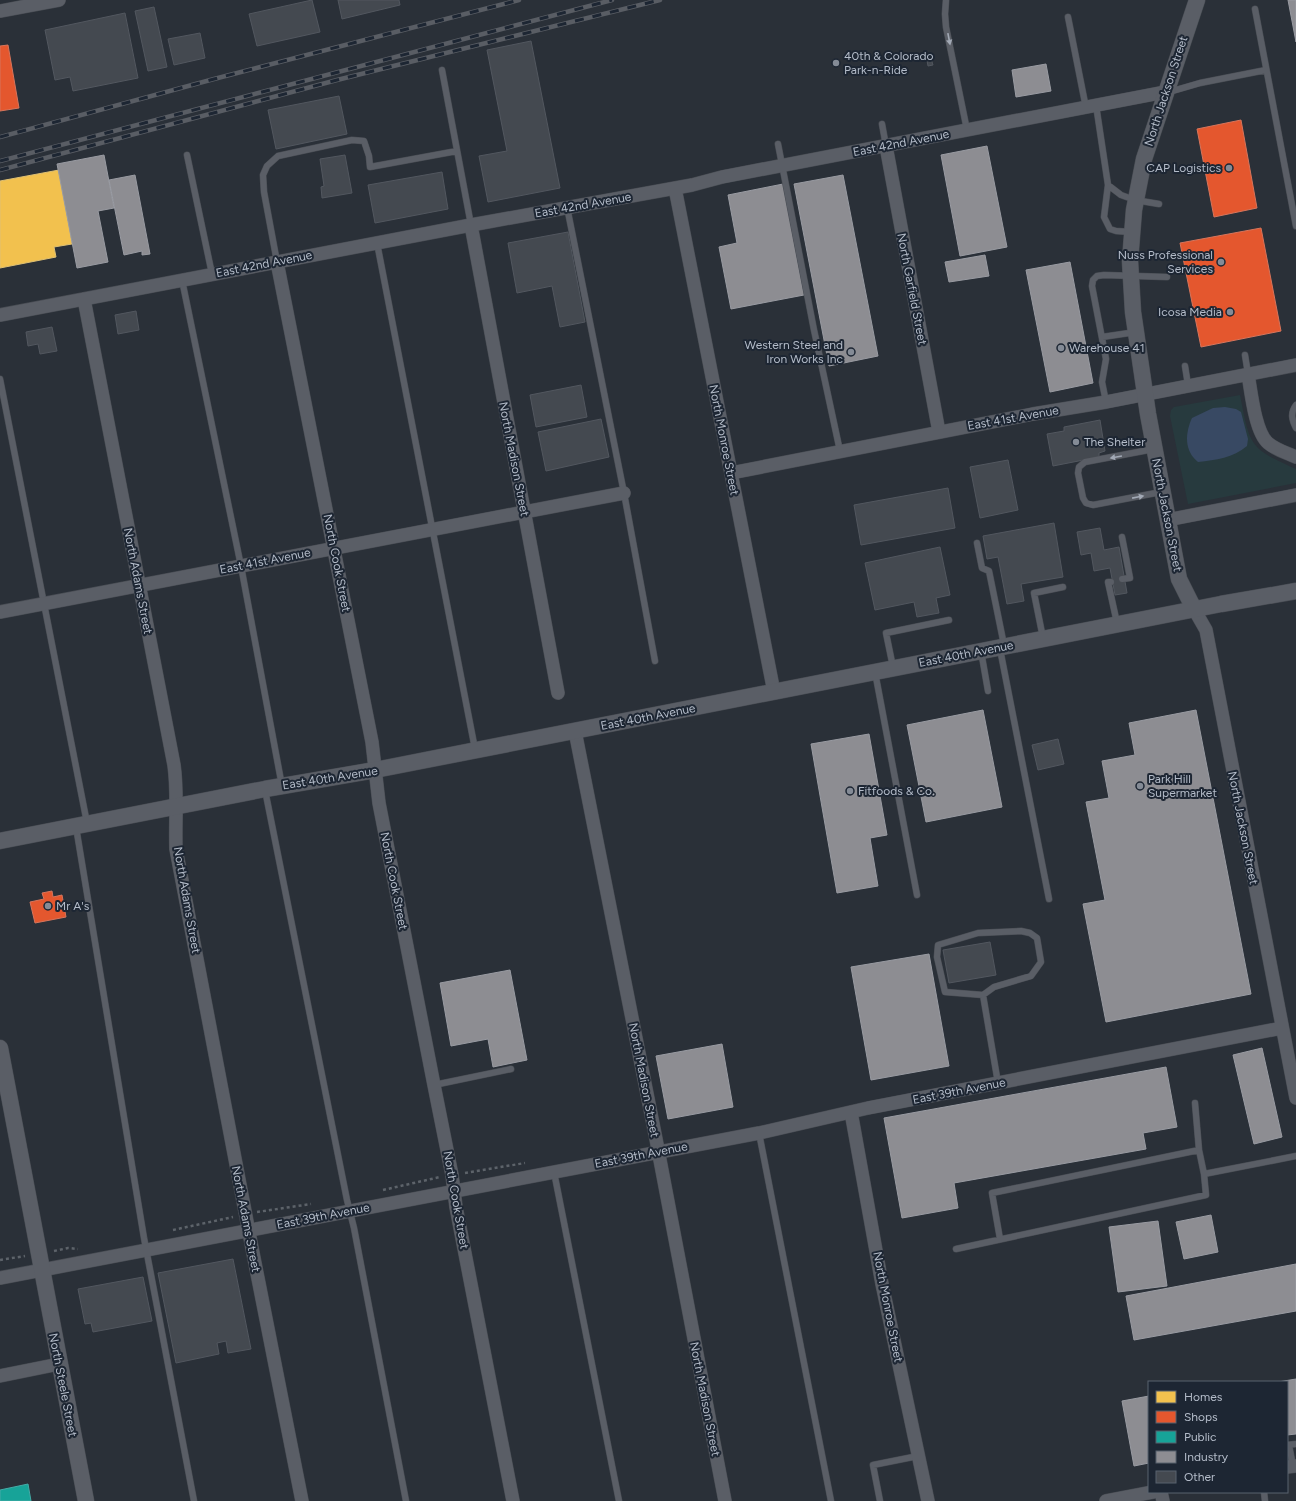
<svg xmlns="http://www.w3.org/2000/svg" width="1296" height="1501" font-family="Figtree,sans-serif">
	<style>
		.green { fill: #273a3e }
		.water { fill: #384963 }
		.homes { fill: #f2c14e; stroke: #dfc073 }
		.shops { fill: #e4572e; stroke: #d6755c }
		.public { fill: #17a398; stroke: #46aaa7 }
		.industry { fill: #8d8d92; stroke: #999ba2 }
		.building { fill: #444950; stroke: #52575f }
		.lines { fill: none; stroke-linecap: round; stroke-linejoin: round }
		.service-casing { stroke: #484c53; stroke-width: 7 }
		.minor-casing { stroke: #484c53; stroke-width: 14 }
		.tertiary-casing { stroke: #484c53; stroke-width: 17 }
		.path { stroke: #5d636a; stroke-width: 2.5; stroke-dasharray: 3 3; stroke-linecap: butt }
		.service { stroke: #5a5e66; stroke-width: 6 }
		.minor { stroke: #5a5e66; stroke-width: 13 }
		.tertiary { stroke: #5a5e66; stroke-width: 16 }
		.rail-casing { stroke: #595d64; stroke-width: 4.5 }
		.rail { stroke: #1d2633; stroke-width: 3; stroke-dasharray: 9; stroke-linecap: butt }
		.oneway { fill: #a2a9b5 }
		.poi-dot { fill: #848b96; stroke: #1d2633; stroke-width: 1.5 }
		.labels { text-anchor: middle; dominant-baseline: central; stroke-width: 4; stroke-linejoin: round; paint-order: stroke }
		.poi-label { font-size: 12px; fill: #b4bcc9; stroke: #1d2633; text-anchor: start }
		.street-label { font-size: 12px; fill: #b4bcc9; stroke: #1d2633 }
	</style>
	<rect width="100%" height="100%" fill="#2a3038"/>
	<path class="green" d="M1240 395C1250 445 1248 448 1296 469V483L1188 504 1170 416 1171 410 1174 407Z"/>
	<path class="water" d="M1225 407 1236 409 1241 412 1248 439 1247 446C1233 458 1216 460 1198 462 1184 451 1185 433 1192 418L1213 408Z"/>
	<path class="homes" d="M59 170 72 244 54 247 56 257 0 268V181Z"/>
	<path class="shops" d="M8 45 19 108 0 111V46Z
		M1241 120 1257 208 1214 217 1197 129Z
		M1261 228 1281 331 1201 347 1180 243Z
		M52 891 53 897 62 895 66 917 35 923 30 902 44 899 42 893Z"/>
	<path class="public" d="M28 1484 31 1501H0V1490Z"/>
	<path class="industry" d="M1288 0H1296V42Z
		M1046 64 1051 91 1016 97 1012 70Z
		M987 146 1007 247 960 256 941 155Z
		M104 155 114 208 98 211 108 262 77 268 57 164Z
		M135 175 150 254 142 255V251L124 255 109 180Z
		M843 175 878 356 829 366 794 184Z
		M783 184 804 295 731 309 719 247 737 243 728 195Z
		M985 255 989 276 949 282 945 262Z
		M1070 262 1093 383 1050 392 1026 270Z
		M983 710 1002 807 926 822 907 725Z
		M1196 710 1251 994 1106 1022 1083 904 1105 900 1086 802 1109 798 1102 761 1135 755 1129 723Z
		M869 734 887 835 870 838 878 886 837 893 811 744Z
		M929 954 949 1066 871 1080 851 967Z
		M510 970 527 1060 493 1067 488 1039 451 1046 440 983Z
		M722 1044 733 1107 668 1119 656 1056Z
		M1262 1048 1282 1137 1254 1144 1233 1055Z
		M1166 1067 1177 1127 1143 1133 1146 1149 954 1183 958 1208 902 1218 884 1118Z
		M1211 1215 1218 1252 1184 1259 1176 1222Z
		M1158 1221 1167 1286 1118 1292 1109 1227Z
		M1296 1264V1311L1134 1340 1126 1296Z
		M1296 1379V1434L1287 1435V1382H1278Z
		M1149 1396V1463L1134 1466 1122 1401Z"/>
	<path class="building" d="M312 0 320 32 257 46 249 14Z
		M338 0H399L400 5 342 19Z
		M154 7 167 67 148 71 135 11Z
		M125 13 138 78 73 91 70 77 55 80 45 30Z
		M200 33 205 58 174 65 168 39Z
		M531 41 560 188 488 202 479 156 507 151 487 50Z
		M926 55H930L933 65 928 66Z
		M339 96 347 134 276 149 268 110Z
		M345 155 352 193 322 198 321 187 324 186 320 159Z
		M442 172 448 209 375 223 368 185Z
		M568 232 585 322 560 327 552 286 517 293 508 243Z
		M136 311 139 330 118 334 115 315Z
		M52 327 57 351 40 354 38 344 28 346 26 332Z
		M581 385 587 417 536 427 530 395Z
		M601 419 609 457 546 471 538 432Z
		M1100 420 1105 451 1099 453V457L1053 466 1047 434 1064 431V427Z
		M1008 460 1018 510 980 518 970 467Z
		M948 488 955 528 861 545 854 505Z
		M1054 523 1063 577 1021 584 1024 601 1007 604 998 557 987 559 983 536Z
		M1100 528 1104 550 1119 547 1127 593 1115 595 1110 568 1094 571 1091 553 1081 555 1077 532Z
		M940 547 950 595 936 598 939 613 917 617 914 602 875 610 865 563Z
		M1058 739 1064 764 1038 770 1032 745Z
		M990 942 996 975 949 983 943 950Z
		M233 1259 251 1349 228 1353 226 1341 217 1343 219 1354 176 1363 158 1273Z
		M143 1277 152 1321 93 1332 91 1323 85 1324 78 1289Z"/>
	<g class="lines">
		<defs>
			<path id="service" d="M946 0 945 14 946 27 967 130
				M1255 9 1296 226
				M1068 17 1086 108
				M442 70 471 225
				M1169 92 1200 83 1266 70
				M1096 105 1108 185 1104 217 1110 229 1116 231 1131 232
				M882 124 886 146
				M778 144 814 330 840 451
				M187 155 212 274
				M1108 185 1121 195 1135 200 1159 204
				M567 207 624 493 655 661
				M377 243 475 749
				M277 262 264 192 263 175 267 166 278 156 352 140 364 141 369 156 370 167 457 151
				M182 280 241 566 282 786
				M1102 337 1136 332
				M1245 355 1248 374
				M1185 366 1188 385
				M0 379 87 823
				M1106 402 1102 382 1106 359 1092 286 1093 280 1097 276 1104 275 1167 277
				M1296 405C1290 413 1292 420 1296 428
				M1154 449 1085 462 1079 467 1078 473 1083 498 1086 503 1093 505 1161 492
				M977 543 982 568 989 571 1004 645
				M1122 579 1130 578 1122 537
				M1111 582H1108L1117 623
				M1043 638 1034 593 1063 587
				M1000 649 1049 899
				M981 651 988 691
				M893 667 886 633 949 620
				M875 672 917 895
				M265 790 347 1200 354 1228 406 1501
				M76 827 144 1238 194 1501
				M1021 931 1030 933 1037 938 1041 962 1031 976 994 987 983 995 945 992 937 957 938 945 978 933Z
				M983 995 998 1083
				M434 1085 511 1069
				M1195 1103 1199 1150
				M759 1133 831 1501
				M554 1172 619 1501
				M1000 1239 992 1193 1199 1150 1204 1174 1296 1156
				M956 1249 1206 1195 1204 1174
				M1287 1445 1296 1444
				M1289 1445 1293 1466
				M1264 1492 1265 1501
				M880 1501 873 1465 918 1456"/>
			<path id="minor" d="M0 11 59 0
				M886 146 939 432
				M675 188 774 692
				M471 225 558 693
				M277 262 372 742 379 803 434 1085 452 1175 456 1207 513 1501
				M84 299 174 765C178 793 175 821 176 849L252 1248 302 1501
				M0 315 471 225 692 185 722 177 1165 92
				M1248 374C1251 391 1255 432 1268 443 1276 450 1287 453 1296 457
				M731 473 1033 414 1106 402 1296 365
				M1167 520 1296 495
				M1194 609 1206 630 1296 1098
				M0 612 624 493
				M575 731 656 1139 725 1501
				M851 1112 882 1284 928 1501
				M0 1278 759 1133 868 1108 1282 1028
				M0 1376 59 1364
				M1287 1467 1296 1466
				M1161 1492 1163 1501
				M1106 1501 1153 1492"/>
			<path id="tertiary" d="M1194 609 1179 579 1148 414 1133 312 1130 261 1134 210 1144 159 1197 0
				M0 841 265 789 375 770 1221 604 1296 591
				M0 1048 86 1501"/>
		</defs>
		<use href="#service" class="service-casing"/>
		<use href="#minor" class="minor-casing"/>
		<use href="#tertiary" class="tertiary-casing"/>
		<path class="path" d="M465 1173 525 1163
			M383 1190 440 1177
			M257 1212 311 1204
			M173 1230 233 1217
			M54 1251 68 1248 78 1249
			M0 1260 25 1256"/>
		<use href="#service" class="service"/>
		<use href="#minor" class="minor"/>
		<use href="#tertiary" class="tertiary"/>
		<defs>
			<path id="rail" d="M0 137 214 79 519 0
				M0 161 612 0
				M0 170 337 80 660 0"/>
		</defs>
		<use href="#rail" class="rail-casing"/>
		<use href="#rail" class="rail"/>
	</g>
	<defs><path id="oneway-solid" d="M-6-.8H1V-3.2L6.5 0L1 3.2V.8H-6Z"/></defs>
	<g class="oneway">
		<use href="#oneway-solid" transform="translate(949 39) rotate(79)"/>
		<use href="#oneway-solid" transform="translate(1116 457) rotate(170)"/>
		<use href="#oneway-solid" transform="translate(1138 497) rotate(-11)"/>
	</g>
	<g class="poi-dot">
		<circle cx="836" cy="63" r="4"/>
		<circle cx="1229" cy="168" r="4"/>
		<circle cx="1221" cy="262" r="4"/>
		<circle cx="1230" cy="312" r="4"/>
		<circle cx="1061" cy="348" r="4"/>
		<circle cx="851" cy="352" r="4"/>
		<circle cx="1076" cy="442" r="4"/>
		<circle cx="1140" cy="786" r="4"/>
		<circle cx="850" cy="791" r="4"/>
		<circle cx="48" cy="906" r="4"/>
	</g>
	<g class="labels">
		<g class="poi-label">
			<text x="844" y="56">40th &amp; Colorado<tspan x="844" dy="14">Park-n-Ride</tspan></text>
			<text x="1221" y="168" text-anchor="end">CAP Logistics</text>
			<text x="1213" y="255" text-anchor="end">Nuss Professional<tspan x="1213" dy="14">Services</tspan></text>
			<text x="1222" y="312" text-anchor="end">Icosa Media</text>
			<text x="843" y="345" text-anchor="end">Western Steel and<tspan x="843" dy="14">Iron Works Inc</tspan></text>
			<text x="1069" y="348">Warehouse 41</text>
			<text x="1084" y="442">The Shelter</text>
			<text x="1148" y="779">Park Hill<tspan x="1148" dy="14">Supermarket</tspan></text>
			<text x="858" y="791">Fitfoods &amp; Co.</text>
			<text x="56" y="906">Mr A's</text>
		</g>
		<g class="street-label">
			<text transform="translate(1166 91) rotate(-72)">North Jackson Street</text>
			<text transform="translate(901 143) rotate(-11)">East 42nd Avenue</text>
			<text transform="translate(583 205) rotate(-10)">East 42nd Avenue</text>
			<text transform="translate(264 264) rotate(-11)">East 42nd Avenue</text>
			<text transform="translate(912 289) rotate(79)">North Garfield Street</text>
			<text transform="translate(1013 418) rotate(-10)">East 41st Avenue</text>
			<text transform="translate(724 440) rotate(79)">North Monroe Street</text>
			<text transform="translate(514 459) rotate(79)">North Madison Street</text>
			<text transform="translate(1167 515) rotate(79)">North Jackson Street</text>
			<text transform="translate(265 561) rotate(-11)">East 41st Avenue</text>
			<text transform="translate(337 563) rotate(79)">North Cook Street</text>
			<text transform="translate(138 581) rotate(79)">North Adams Street</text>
			<text transform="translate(966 654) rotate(-11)">East 40th Avenue</text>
			<text transform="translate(648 717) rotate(-11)">East 40th Avenue</text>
			<text transform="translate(330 778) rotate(-9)">East 40th Avenue</text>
			<text transform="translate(1243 828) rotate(79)">North Jackson Street</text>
			<text transform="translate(394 881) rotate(79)">North Cook Street</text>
			<text transform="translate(187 900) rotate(80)">North Adams Street</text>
			<text transform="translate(644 1080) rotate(79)">North Madison Street</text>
			<text transform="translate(959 1091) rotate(-11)">East 39th Avenue</text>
			<text transform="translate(641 1155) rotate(-11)">East 39th Avenue</text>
			<text transform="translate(456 1200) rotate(80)">North Cook Street</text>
			<text transform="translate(323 1216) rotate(-11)">East 39th Avenue</text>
			<text transform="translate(246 1219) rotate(79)">North Adams Street</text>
			<text transform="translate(888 1307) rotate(79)">North Monroe Street</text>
			<text transform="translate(63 1385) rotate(79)">North Steele Street</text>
			<text transform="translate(705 1399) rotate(79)">North Madison Street</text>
		</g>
	</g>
	<rect x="1148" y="1381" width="140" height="112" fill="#1d2633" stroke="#59626f"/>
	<rect x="1156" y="1391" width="20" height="12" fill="#f2c14e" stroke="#59626f"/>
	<text x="1184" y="1401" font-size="12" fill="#b4bcc9">Homes</text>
	<rect x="1156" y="1411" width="20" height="12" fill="#e4572e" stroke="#59626f"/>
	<text x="1184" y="1421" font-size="12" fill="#b4bcc9">Shops</text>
	<rect x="1156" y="1431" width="20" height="12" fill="#17a398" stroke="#59626f"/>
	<text x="1184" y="1441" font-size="12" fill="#b4bcc9">Public</text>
	<rect x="1156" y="1451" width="20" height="12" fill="#8d8d92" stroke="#59626f"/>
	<text x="1184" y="1461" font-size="12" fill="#b4bcc9">Industry</text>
	<rect x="1156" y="1471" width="20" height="12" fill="#444950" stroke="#59626f"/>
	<text x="1184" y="1481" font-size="12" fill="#b4bcc9">Other</text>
</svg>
